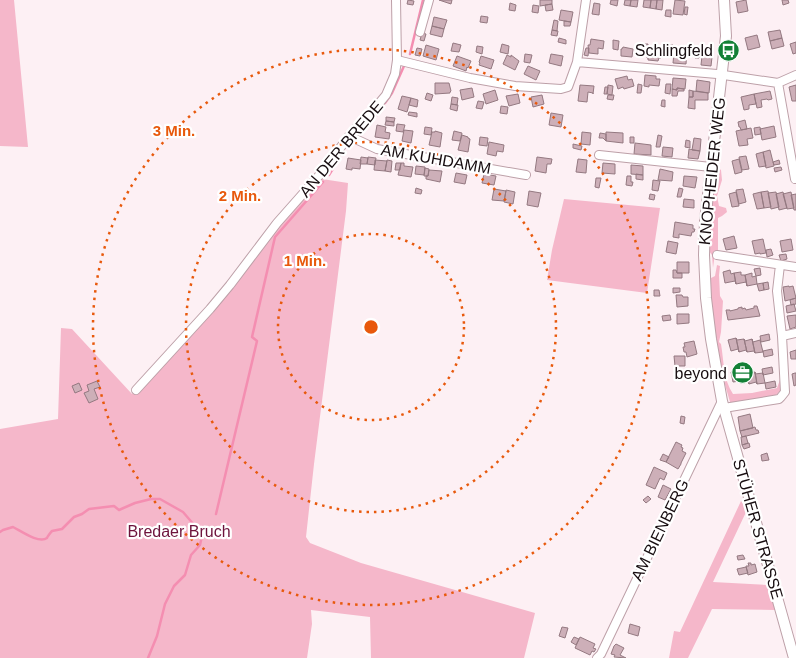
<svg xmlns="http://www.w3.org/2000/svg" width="796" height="658" font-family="Helvetica,sans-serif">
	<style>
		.green { fill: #f5b7ca }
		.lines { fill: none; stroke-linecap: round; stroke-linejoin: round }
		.stream { stroke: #f48eb1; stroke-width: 2.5 }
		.building { fill: #cdafb8; stroke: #947981 }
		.minor-casing { stroke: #bda0a8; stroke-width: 10 }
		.secondary-casing { stroke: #bda0a8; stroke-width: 12 }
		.minor { stroke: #fff; stroke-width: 8 }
		.secondary { stroke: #fff; stroke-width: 10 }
		.ring { fill: none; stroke: #e8590c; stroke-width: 2.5; stroke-dasharray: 2.5 5 }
		.labels { text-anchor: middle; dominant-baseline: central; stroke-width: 4.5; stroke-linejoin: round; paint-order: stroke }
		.poi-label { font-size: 16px; fill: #170d10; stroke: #fff; text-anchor: end }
		.street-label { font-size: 16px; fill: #170d10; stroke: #fff }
		.park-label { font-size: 16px; fill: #6d133c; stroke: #fff }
		.centre { fill: #e8590c; stroke: #fff; stroke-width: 2.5 }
		.ring-label { font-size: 15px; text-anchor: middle; font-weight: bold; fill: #e8590c; stroke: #fff; stroke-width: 4.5; stroke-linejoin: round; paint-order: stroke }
	</style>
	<rect width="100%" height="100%" fill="#fdf0f4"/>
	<path class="green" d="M0 0H14L28 147 0 146Z
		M717 167 721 170 722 180 717 196 719 206 726 208 727 212 722 216 718 218V252L715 253 713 268 712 255 709 251 708 240 711 200Z
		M322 179 348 183 346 211 314 464 306 537 310 543 361 563 535 613 524 658H371L370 617 311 610 312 624 307 658H0V429L58 419 61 328 72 329 132 394 139 389 303 198 318 184 321 183Z
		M564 199 660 208 647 293 547 280 552 250Z
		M717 265 720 266 719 275 720 296 723 301 721 332 719 342 721 344C724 361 723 379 733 394L752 393 777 388 781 377 782 389C781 389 777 395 776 395 767 402 741 402 730 402L719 364 709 287 711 278 715 276Z
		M741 501 747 510 713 582 768 585 776 610 712 609 688 658H669L674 631 680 632Z"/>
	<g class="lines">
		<path class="stream" d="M410 54 423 0
			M385 103 392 93 404 66
			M377 115 380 110
			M365 129 370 123
			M329 175 334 167
			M216 514 257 341 252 337 275 237 323 182
			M0 532 3 530 13 527C21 531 39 544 47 538 47 537 51 532 52 531L62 529 74 517 82 514 89 509 114 506 119 510 135 503 151 499H160L183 512 195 526 201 529 209 531
			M148 658 157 636 165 604 174 586 185 575 191 555 200 545 202 536 208 531"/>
	</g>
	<path class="building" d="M408 0 414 1 413 5 407 4Z
		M439 0H452L451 4Z
		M540 0H552V4L540 6Z
		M611 0H618L617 6 610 4Z
		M625 0H631L630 6 624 5Z
		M631 0H638L637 7 630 6Z
		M644 0H651L650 8 643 7Z
		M651 0H657L656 9 650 8Z
		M657 0H663L662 10 656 9Z
		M675 0 685 1 683 15 673 14Z
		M746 0 748 11 738 13 736 2Z
		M782 0H788L789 3 783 5Z
		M510 3 516 5 515 11 509 10Z
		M594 3 600 4 599 15 592 14Z
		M552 4 553 10 546 11 545 5Z
		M533 5 539 6 538 13 532 12Z
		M685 7H688L687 15 684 14Z
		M561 10 573 12 571 22 559 20Z
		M666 10H671V17L665 16Z
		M481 16 488 17 487 23 480 22Z
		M434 17 447 20 444 29 432 26Z
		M554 20 558 21 557 31 552 30Z
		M564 21 571 22 570 26H564Z
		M432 26 444 29 442 37 430 34Z
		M552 30 558 31 557 36 551 35Z
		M780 30 782 38 770 41 768 32Z
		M422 33 426 34 424 41 420 40Z
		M757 35 760 47 748 50 745 38Z
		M559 38 566 40V44L558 42Z
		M782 38 784 46 772 49 770 41Z
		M591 39 604 41 603 49 598 48V54L589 53 588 45H590Z
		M613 40 619 41 618 50 613 49Z
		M796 42V53L793 54 790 44Z
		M453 43 461 45 459 52 451 51Z
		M502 44 509 46 508 54 500 52Z
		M644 44H648L647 52 642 51Z
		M426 45 439 49 436 60 423 56Z
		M669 45H673V53H668Z
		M477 46 483 47 482 54 476 52Z
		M623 47 633 49 632 57 621 56V49H622Z
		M417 48 422 49 420 56 415 55Z
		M586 48H589L588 56 584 55Z
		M696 49 700 50 699 58H695Z
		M681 50H687L686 64 673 63 674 53 681 54Z
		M649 52 662 54 661 58H659L658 61 648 60V58H647V54H649Z
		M525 54 532 55 530 63 524 62Z
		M551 54 563 56 561 66 549 63Z
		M507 55 511 57V55L519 61 515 70 503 64Z
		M457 56 471 61 468 68 467 67 466 71 453 66Z
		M481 56 494 60 491 69 479 65 480 63 479 62Z
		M702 56 712 57 711 66 701 65Z
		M528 66 540 71 536 80 524 74Z
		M645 75 656 76V79H660L659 86 649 85V87L644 86Z
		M627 76 628 80 632 79 634 86 624 89 623 87 618 89 615 79Z
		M673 78 686 79 685 89 677 88V90L672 89Z
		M697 80 710 82 709 93 696 91Z
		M435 83H449L451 91 450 92V93L435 94Z
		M638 84 642 85 641 93H637Z
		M666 84H671L670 94 665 93Z
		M580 85 594 86 593 94V93L588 92 587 102 578 101Z
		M608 85 613 86 612 95 607 94Z
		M796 85V101H792L789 87Z
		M605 87H608L607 94H604Z
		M472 88 474 97 462 100 460 90Z
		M677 88 684 89V91H678L677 96H672V89L677 90Z
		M495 90 498 100 486 104 483 94Z
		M689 90 693 91V97H689Z
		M693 91 708 93V100H695V109L688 108 689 97H693Z
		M770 91 772 99 768 100 767 99 761 100 762 107 757 108 754 94Z
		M427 93 433 95 431 101 425 99Z
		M518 94 520 103 509 106 506 96Z
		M754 94 756 104 749 105V109L744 110 741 97Z
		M542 95 544 104 533 107 531 97Z
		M608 95H614L613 100 607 99Z
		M402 96 411 98 407 112 398 109Z
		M452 97 458 98 457 105 451 104Z
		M411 98 418 100 417 107 409 105Z
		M662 100H665V107L661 106Z
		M478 101 484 102 482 109 476 108Z
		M451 104 458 105 457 111 450 109Z
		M501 106 508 107 507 114 500 113Z
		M409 112 417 113V117L408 115Z
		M551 113 563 115 561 127 549 125Z
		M386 117 395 118 394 122 386 121Z
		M745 120 747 129 741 130 740 127H739L738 122Z
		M386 121 394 122V126L385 125Z
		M397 124 405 125 403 132 396 131Z
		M377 125 386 127 385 132 390 133 389 139 375 137Z
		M774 126 776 137 762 140 760 129Z
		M425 127 432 128 431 135 424 134Z
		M760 127 761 134 755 135 754 128Z
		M751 128 753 138 747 139 748 145 739 146 736 131Z
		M404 130 413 131 411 143 402 141Z
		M435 131 442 133 440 147 429 145 432 132H435Z
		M454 131 462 133 460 141 452 140Z
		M582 132 591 133 590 145 581 144Z
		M606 132 623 133V143L606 141Z
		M600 133 606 134V141L603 138H599Z
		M462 135 468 137V138L470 139 468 152 458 150Z
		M658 135 662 136 660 147H656Z
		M480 137 488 138 487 146 479 145Z
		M630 137H634V143H630Z
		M694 138 701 139 700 151 692 150Z
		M686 140 690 141V148L685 147Z
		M489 142 504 145 503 152 497 151 496 156 487 154Z
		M635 143 651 145V155L634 154Z
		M573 144 582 146 581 150 573 148Z
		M663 147 673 148 672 157 662 156Z
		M689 149 700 151 698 159 688 158Z
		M770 150 774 166 766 168 763 152Z
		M763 152 766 166 759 167 756 154Z
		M746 156 749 169 742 170 739 157Z
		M361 157 368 158 367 164H360Z
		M368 157 376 158 375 165 367 164Z
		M537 157 552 159 551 164H547L546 173 535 171Z
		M348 158 361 160 360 169 352 168V170L346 169Z
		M578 159 587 160 586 173 576 172Z
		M739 159 742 172 735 174 732 161Z
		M375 160 387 161 385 171 374 170Z
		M387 160 392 161 391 172 385 171Z
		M779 160 780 164 774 165 773 162Z
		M396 163H401L400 170H395Z
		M401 163H404V166L413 167 411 177 398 175Z
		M603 163 615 164V174L602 173Z
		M631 165 643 166V175L631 174Z
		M416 166 425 167 424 175 415 174Z
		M781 167 782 170 775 172 774 168Z
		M425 168 429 169 428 176H424Z
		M660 169 673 172 672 181 658 180Z
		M429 170 442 171 440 182 426 179V176H428Z
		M456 173 467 175 465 184 454 182Z
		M484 174 496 176 494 185 482 183Z
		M636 174 643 175V180L636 179Z
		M627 176H631V182H633L632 186 626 185Z
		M684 176 697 177 695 188 683 186Z
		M596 178H601L599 188 595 187Z
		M653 180 660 181 658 191 652 190Z
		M416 188 422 190 421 194 415 193Z
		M679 188 683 189 681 197H677Z
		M494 189 506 191 504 201 492 200Z
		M743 189 746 202 739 204 736 190Z
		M506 190 515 192 513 204 504 202Z
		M529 191 541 193 538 207 527 205Z
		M768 191 771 207 764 208 761 192Z
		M736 192 739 206 732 207 729 194Z
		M761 192 764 208 757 209 753 194Z
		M776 192 779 207 771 209 768 193Z
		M783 192 787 208 779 210 776 194Z
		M791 192 794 208 787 209 783 194Z
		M650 194 655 195 654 200 649 199Z
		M796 194V210H794L791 195Z
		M684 199 694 200V208L683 207Z
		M675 222 693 225V229H695L694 232H692L691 236 679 234V238L673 237Z
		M734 236 737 248 726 250 723 239Z
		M763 239 766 253 760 254V253L755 254 752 241Z
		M791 239 793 250 782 252 780 241Z
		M668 241 678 243 676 254 666 252Z
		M771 249 773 255 767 257 766 250Z
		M786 254 787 259 781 261 779 255Z
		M677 262H689V273H677Z
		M760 268 761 275 756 276 754 269Z
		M673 270H676L677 273H682V278H673Z
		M730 270 731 274 734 273 736 284 735 281 725 283 723 272Z
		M741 272V275H745L747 286 746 282 736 284 734 273Z
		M752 273V277L756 276 757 284 747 286 745 275Z
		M768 282 769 289 764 290 763 283Z
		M763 283 764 290 759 291 757 284Z
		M789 286V287L793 286 796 298 785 301 783 287Z
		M673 288H680V292L673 293Z
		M654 290H659L660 296H654Z
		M676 295H682L683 297H688V306L677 307Z
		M796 298V304L791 305 790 300Z
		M794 304 796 311 787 313 786 306Z
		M754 306H757L760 316 728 320 726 310H730V311L738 309V308L742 307V309L745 308 746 310 754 308Z
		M677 314H689V323L677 324Z
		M670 315 671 320 663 321 662 316Z
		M796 315V327L790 329 787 316Z
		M769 334 770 340 761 342 760 336Z
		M736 338 737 340 744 339 747 352 746 350 739 352Z
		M736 338 739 352 738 349 731 351 728 340Z
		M744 339 745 341 752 339 755 353 754 351 747 352Z
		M752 339 753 342 760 340 763 352 755 353Z
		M694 341 697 354 687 357 686 352H684L683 347H685L684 343Z
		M772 349 773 355 764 357 763 351Z
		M796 350V359H791L790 352Z
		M674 356H685V366H675Z
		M772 367 773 373 763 375 762 369Z
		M738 370 741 383 740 381 733 382 731 372Z
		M738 370 739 373 747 371 749 384 748 381 741 383Z
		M747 371V373L755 372 757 384 756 382 749 384Z
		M755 372V374L763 373 765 383 757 384Z
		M795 373H796V385L794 386 792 374Z
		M97 381 100 387 94 389 98 399 89 403 84 393 89 391 87 385Z
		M775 381 776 387 766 389 765 383Z
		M79 383 82 390 75 393 72 386Z
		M750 414 753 428 740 431 738 417Z
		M681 416 685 417 684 424 680 423Z
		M755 427 756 430H758L759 433 742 437 740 431Z
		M746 436 748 443 742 445 741 437Z
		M676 442 682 445 681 447 683 448 682 451 686 453 681 463V464L678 469 666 462Z
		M749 443 750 447 744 449 742 445Z
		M767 453 769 460 762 461 761 455Z
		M663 454 669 457 666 462 660 460Z
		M654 467 667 473 664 480 660 478 655 489 646 485Z
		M663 485 671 489 665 500 658 497Z
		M648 496 651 499 646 503 643 500Z
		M743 555 745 559 738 560 737 556Z
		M748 563H751V565L755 564 757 572 748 575 746 566H749Z
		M746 567 748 573 739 575 737 569Z
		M630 624 640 627 638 636 628 633Z
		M562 627 568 628 565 638 559 636Z
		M574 637 579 639 576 645 571 642Z
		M580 637 595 644 593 648 596 649 594 652 592 651 590 655 575 648Z
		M616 644 624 648 620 655 626 658 614 657 615 655 611 654 614 646Z"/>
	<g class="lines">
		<defs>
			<path id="minor" d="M420 32 429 0
				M397 60 470 78 515 86 561 89 568 87 577 62 586 0
				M577 62 717 74 778 83 796 75
				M778 83 795 179
				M349 136 377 149 526 175
				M599 155 711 167
				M717 255 796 267
				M782 336 796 333
				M136 390 210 309 230 285 277 223 323 171 349 136 376 107 386 95 395 74 397 60 396 0
				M724 408 779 399 781 397 785 392 782 336 777 291 780 265
				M597 658 601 654 722 401"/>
			<path id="secondary" d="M724 0 726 36 705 221 704 255 706 298 711 339 722 401 794 658"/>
		</defs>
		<use href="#minor" class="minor-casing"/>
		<use href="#secondary" class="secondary-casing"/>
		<use href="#minor" class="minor"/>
		<use href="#secondary" class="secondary"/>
	</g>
	<g class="ring">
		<circle cx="371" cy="327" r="93"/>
		<circle cx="371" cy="327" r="185"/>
		<circle cx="371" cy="327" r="278"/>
	</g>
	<defs>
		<symbol id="bus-disc" viewBox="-11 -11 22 22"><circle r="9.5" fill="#138036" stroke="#fff"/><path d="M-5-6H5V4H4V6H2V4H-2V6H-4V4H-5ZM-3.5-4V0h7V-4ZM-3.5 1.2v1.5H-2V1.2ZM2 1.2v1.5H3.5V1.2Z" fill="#fff"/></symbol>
		<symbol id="office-disc" viewBox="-11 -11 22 22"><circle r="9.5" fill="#138036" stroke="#fff"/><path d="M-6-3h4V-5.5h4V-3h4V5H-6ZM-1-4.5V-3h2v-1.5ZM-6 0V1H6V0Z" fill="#fff"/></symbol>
	</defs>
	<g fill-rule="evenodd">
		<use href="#bus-disc" x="716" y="38" width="25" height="25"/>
		<use href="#office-disc" x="730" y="360" width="25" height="25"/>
	</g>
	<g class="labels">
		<g class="poi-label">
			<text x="713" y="50">Schlingfeld</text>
			<text x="727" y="373">beyond</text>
		</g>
		<g class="street-label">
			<text transform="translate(341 149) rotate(-50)">AN DER BREDE</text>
			<text transform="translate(436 159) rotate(10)">AM KUHDAMM</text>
			<text transform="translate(712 171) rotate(-84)">KNOPHEIDER WEG</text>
			<text transform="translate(758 529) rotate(74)">STÜHER STRASSE</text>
			<text transform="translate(660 530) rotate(-64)">AM BIENBERG</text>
		</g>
		<g class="park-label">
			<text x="179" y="531">Bredaer Bruch</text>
		</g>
	</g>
	<circle cx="371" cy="327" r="8" class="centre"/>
	<g class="ring-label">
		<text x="174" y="136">3 Min.</text>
		<text x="240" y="201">2 Min.</text>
		<text x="305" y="266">1 Min.</text>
	</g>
</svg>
